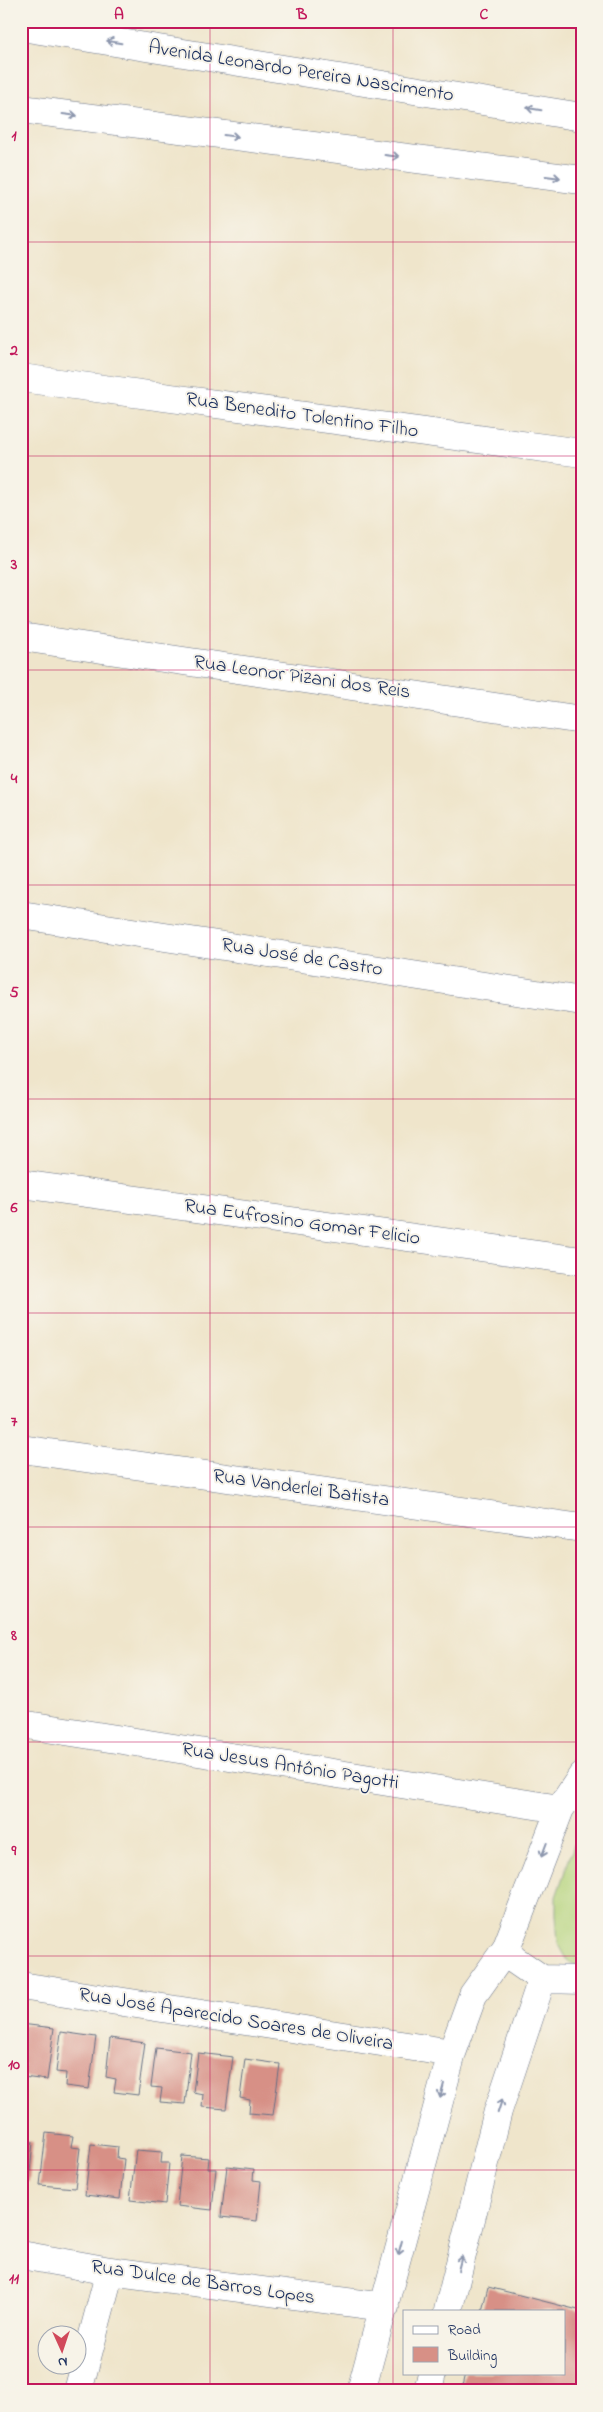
<svg xmlns="http://www.w3.org/2000/svg" width="603" height="2412" font-family="'Indie Flower',sans-serif">
	<style>
		.green { fill: #b4d37a; stroke: #68816c }
		.building { fill: #d79086 }
		.lines { fill: none; stroke-linecap: round; stroke-linejoin: round }
		.minor-casing { stroke: #656f84; stroke-width: 29 }
		.minor { stroke: #fff; stroke-width: 28 }
		.oneway { stroke: #8d97ae }
		.grid { fill: none; stroke: #c2185b; stroke-width: 1; stroke-opacity: 0.55 }
		.labels { text-anchor: middle; dominant-baseline: central; stroke-width: 4; stroke-linejoin: round; paint-order: stroke }
		.street-label { font-size: 20px; fill: #1b2f5e; stroke: #f7f3e8 }
		.neatline { fill: none; stroke: #c2185b; stroke-width: 2 }
		.grid-label { font-size: 16px; text-anchor: middle; font-weight: bold; fill: #c2185b }
	</style>
	<rect width="100%" height="100%" fill="#f7f3e8"/>
	<filter id="ink" filterUnits="userSpaceOnUse"><feTurbulence type="fractalNoise" baseFrequency=".02" numOctaves="2"/><feDisplacementMap in="SourceGraphic" scale="10" xChannelSelector="R" yChannelSelector="G"/><feConvolveMatrix kernelMatrix="1 2 1 2 8 2 1 2 1" color-interpolation-filters="sRGB"/></filter>
	<filter id="wash" filterUnits="userSpaceOnUse"><feTurbulence type="fractalNoise" baseFrequency=".0096" numOctaves="4" result="noise"/><feDisplacementMap in="SourceGraphic" scale="20" xChannelSelector="R" yChannelSelector="G"/><feGaussianBlur stdDeviation="1.12" result="paint"/><feColorMatrix in="noise" values="0 0 0 0 0 0 0 0 0 0 0 0 0 0 0 0 0 1.4 0 .05"/><feComposite in="paint" operator="in"/></filter>
	<g filter="url(#wash)">
		<rect width="100%" height="100%" fill="#efe5cb"/>
		<path class="green" d="M582 1822V1969L568 1961 558 1943 556 1915V1897Z"/>
		<g id="blocks">
			<path class="building" d="M21 2024 54 2028 47 2080 23 2077 25 2064H21Z
				M61 2032 96 2037 89 2089 65 2086 66 2073 56 2072Z
				M110 2038 145 2043 138 2095 114 2092 116 2079 106 2077Z
				M156 2048 191 2052 185 2104 160 2102 162 2088 151 2087Z
				M198 2053 233 2057 226 2109 202 2107 203 2094 193 2092Z
				M245 2059 280 2064 273 2115 249 2113 250 2100 240 2098Z
				M21 2130H26L25 2141 33 2142 29 2182 21 2181Z
				M46 2133 73 2136 71 2147 80 2148 75 2188 40 2185Z
				M91 2144 118 2147 117 2158 124 2159 120 2199 85 2195Z
				M136 2150 162 2152 161 2163H169L165 2204 130 2200Z
				M182 2156 209 2158 208 2169H216L212 2210 177 2206Z
				M227 2166 254 2169 253 2180 261 2181 257 2221 221 2217Z
				M488 2287 582 2311V2391H461L465 2373H564V2311H482Z"/>
		</g>
	</g>
	<g filter="url(#ink)">
		<use href="#blocks" fill-opacity="0" stroke="#656f84" stroke-width="1"/>
		<g class="lines">
			<defs>
				<path id="minor" d="M21 27 582 117
					M21 109 582 180
					M21 378 582 453
					M21 637 582 720
					M21 915 582 1001
					M21 1184 582 1261
					M21 1449 582 1528
					M21 1724 560 1809
					M506 1949 513 1959 542 1979
					M21 1986 452 2053
					M21 2255 110 2271 385 2307
					M448 2311 498 2111 542 1979 582 1980
					M78 2391 110 2271
					M361 2391 452 2053 473 1995 506 1949 560 1809 582 1776
					M428 2391 432 2373"/>
			</defs>
			<use href="#minor" class="minor-casing"/>
			<use href="#minor" class="minor"/>
		</g>
		<defs><path id="oneway-shaft" d="M-6 0H5M1.5-3L5.5 0L1.5 3" fill="none" stroke-width="1.6" stroke-linecap="round" stroke-linejoin="round" transform="scale(1.25)"/></defs>
		<g class="oneway">
			<use href="#oneway-shaft" transform="translate(114 42) rotate(-171)"/>
			<use href="#oneway-shaft" transform="translate(534 109) rotate(-171)"/>
			<use href="#oneway-shaft" transform="translate(70 115) rotate(7)"/>
			<use href="#oneway-shaft" transform="translate(231 136) rotate(7)"/>
			<use href="#oneway-shaft" transform="translate(392 156) rotate(7)"/>
			<use href="#oneway-shaft" transform="translate(553 177) rotate(7)"/>
			<use href="#oneway-shaft" transform="translate(544 1850) rotate(111)"/>
			<use href="#oneway-shaft" transform="translate(442 2091) rotate(105)"/>
			<use href="#oneway-shaft" transform="translate(500 2106) rotate(-72)"/>
			<use href="#oneway-shaft" transform="translate(400 2248) rotate(105)"/>
			<use href="#oneway-shaft" transform="translate(460 2263) rotate(-76)"/>
		</g>
	</g>
	<path class="grid" d="M210 21V2391M393 21V2391M21 242H582M21 456H582M21 670H582M21 885H582M21 1099H582M21 1313H582M21 1527H582M21 1742H582M21 1956H582M21 2170H582"/>
	<g class="labels">
		<g class="street-label">
			<text transform="translate(301 72) rotate(9)">Avenida Leonardo Pereira Nascimento</text>
			<text transform="translate(302 416) rotate(8)">Rua Benedito Tolentino Filho</text>
			<text transform="translate(302 678) rotate(8)">Rua Leonor Pizani dos Reis</text>
			<text transform="translate(302 958) rotate(9)">Rua José de Castro</text>
			<text transform="translate(302 1223) rotate(8)">Rua Eufrosino Gomar Felicio</text>
			<text transform="translate(301 1489) rotate(8)">Rua Vanderlei Batista</text>
			<text transform="translate(290 1767) rotate(9)">Rua Jesus Antônio Pagotti</text>
			<text transform="translate(236 2020) rotate(9)">Rua José Aparecido Soares de Oliveira</text>
			<text transform="translate(203 2283) rotate(8)">Rua Dulce de Barros Lopes</text>
		</g>
	</g>
	<rect width="603" height="2412" fill="none" stroke="#f7f3e8" stroke-width="55"/>
	<rect x="403" y="2310" width="162" height="65" fill="#f7f3e8" stroke="#9fa5b1"/>
	<rect x="413" y="2326" width="25" height="8" fill="#ffffff" stroke="#9fa5b1"/>
	<text x="448" y="2334" font-size="15" fill="#1b2f5e">Road</text>
	<rect x="413" y="2347" width="25" height="15" fill="#d79086" stroke="#9fa5b1"/>
	<text x="448" y="2360" font-size="15" fill="#1b2f5e">Building</text>
	<g transform="translate(62 2350) rotate(177)"><circle r="24" fill="#f7f3e8" stroke="#9fa5b1"/>
	<path d="M0-4L9 19L0 12L-9 19Z" fill="#d1495b"/>
	<text y="-8" font-size="14" font-weight="bold" text-anchor="middle" fill="#1b2f5e">N</text>
	</g>
	<rect x="28" y="28" width="548" height="2356" class="neatline"/>
	<g class="grid-label">
		<text x="119" y="19">A</text>
		<text x="302" y="19">B</text>
		<text x="484" y="19">C</text>
		<text x="14" y="140">1</text>
		<text x="14" y="355">2</text>
		<text x="14" y="569">3</text>
		<text x="14" y="783">4</text>
		<text x="14" y="997">5</text>
		<text x="14" y="1212">6</text>
		<text x="14" y="1426">7</text>
		<text x="14" y="1640">8</text>
		<text x="14" y="1855">9</text>
		<text x="14" y="2069">10</text>
		<text x="14" y="2283">11</text>
	</g>
</svg>
